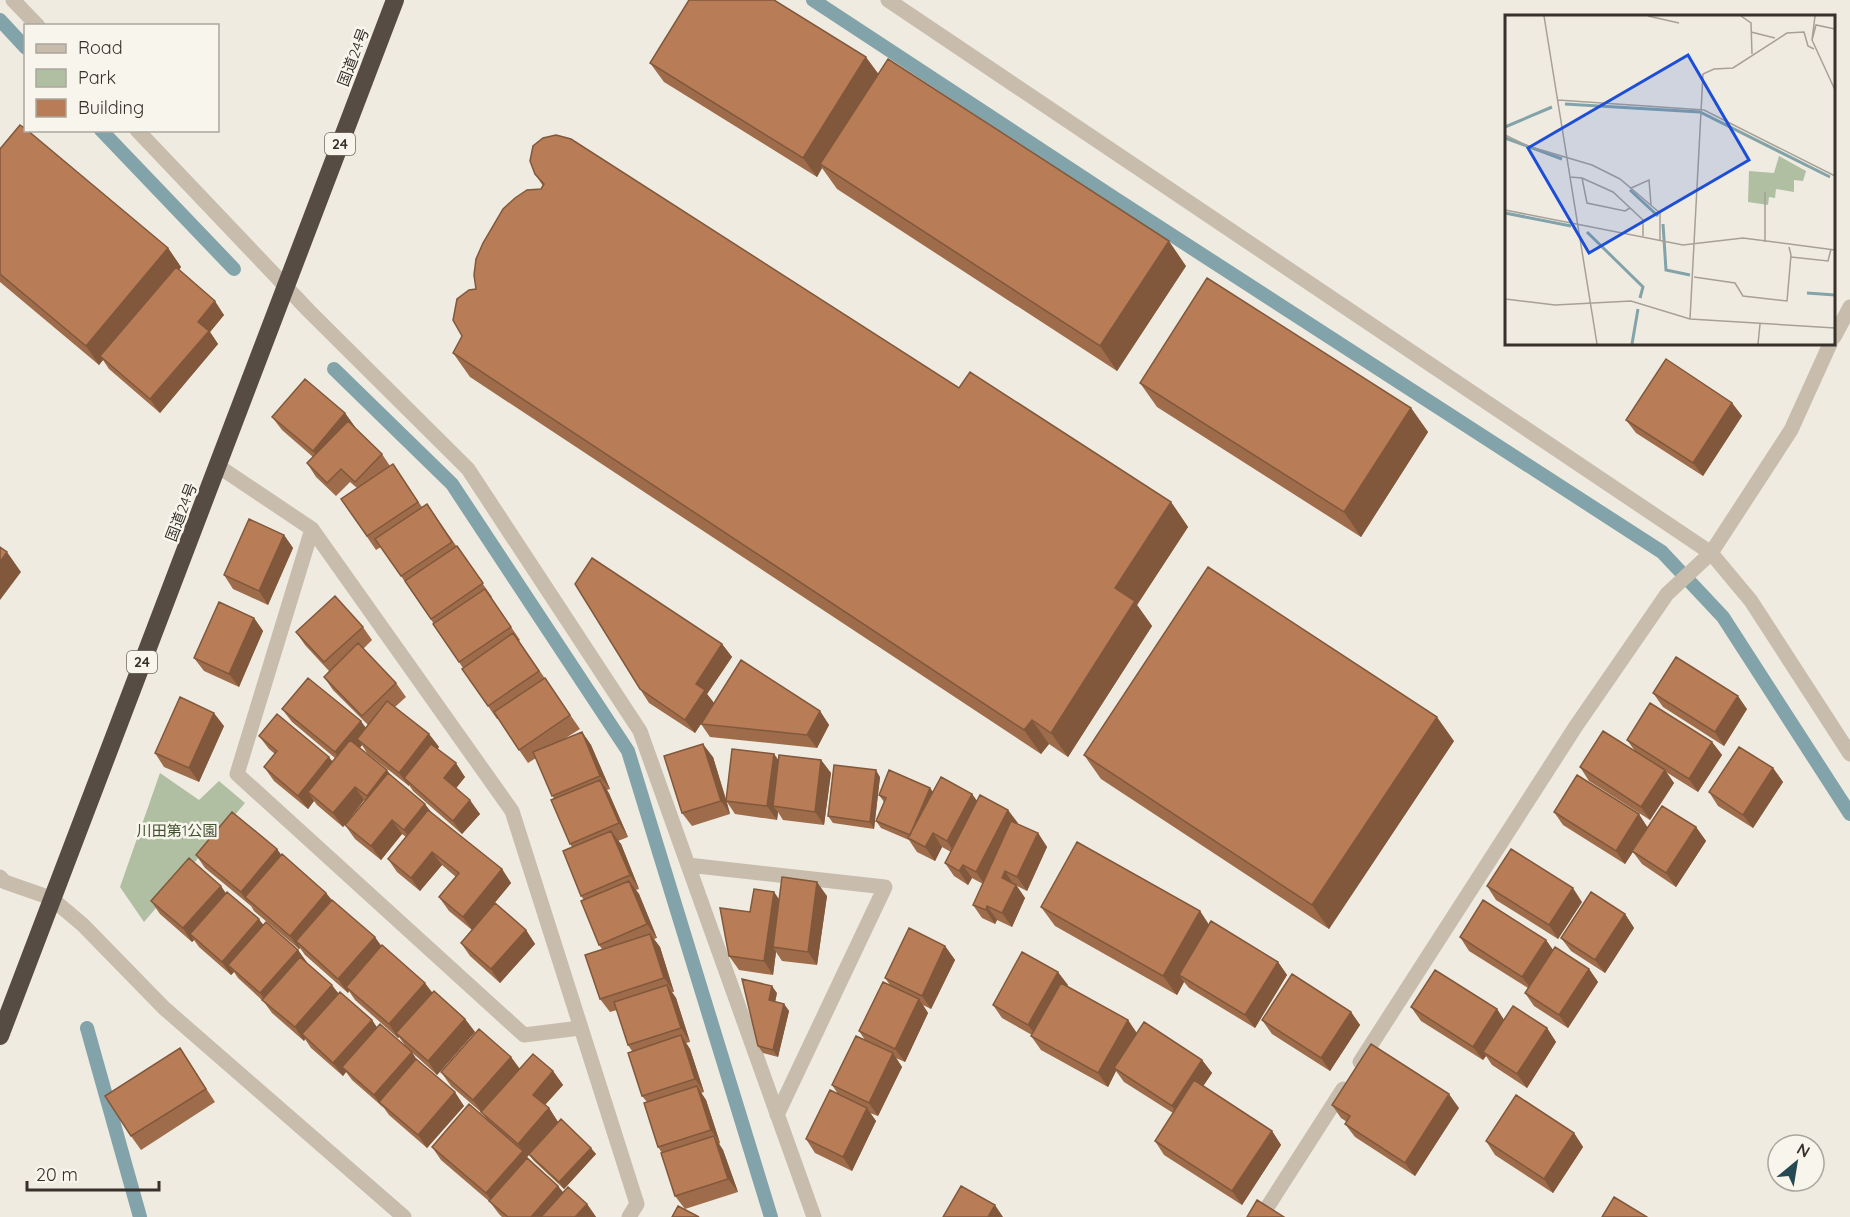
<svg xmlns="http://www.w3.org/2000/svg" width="1850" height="1217" font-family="Quicksand,'Noto Sans JP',sans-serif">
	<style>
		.green { fill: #b0bea2 }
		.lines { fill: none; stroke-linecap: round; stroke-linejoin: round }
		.stream { stroke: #82a3aa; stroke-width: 14 }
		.minor { stroke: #c8bdad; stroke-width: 15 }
		.highway { stroke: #574c43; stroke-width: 18 }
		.wall { fill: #9e6c4a }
		.shaded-wall { fill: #81583c }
		.building { fill: #b87d56; stroke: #81583c; stroke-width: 1.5 }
		.labels { text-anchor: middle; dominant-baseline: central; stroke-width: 5; stroke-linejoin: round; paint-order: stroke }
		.shield { fill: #f8f5ec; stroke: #716b65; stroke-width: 1.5 }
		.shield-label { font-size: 14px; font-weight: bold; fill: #37302b }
		.street-label { font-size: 15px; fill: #37302b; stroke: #f8f5ec }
		.park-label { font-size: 15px; fill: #415231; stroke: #f8f5ec }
		.inset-river { fill: none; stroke: #82a3aa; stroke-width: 3 }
		.inset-road { fill: none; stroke: #a6a098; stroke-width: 1.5 }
		.view { fill: #1d4ed8; fill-opacity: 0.15; stroke: #1d4ed8; stroke-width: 3 }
		.inset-edge { fill: none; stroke: #37302b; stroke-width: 3 }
	</style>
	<rect width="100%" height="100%" fill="#f0ebe0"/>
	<path class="green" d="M160 773 199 800 219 781 245 803 144 922 120 887Z"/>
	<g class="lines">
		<path class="stream" d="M813 0 1116 199 1662 552 1723 617 1850 814
			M0 20 26 48
			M101 130 234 269
			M334 369 452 484 628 751 771 1217
			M87 1028 140 1217"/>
		<path class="minor" d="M13 0 38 26
			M888 0 1711 553 1751 601 1850 754
			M137 130 309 311 468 469 640 731 814 1217
			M1834 337 1850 307
			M218 466 312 529 512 811 637 1204 629 1217
			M312 529 237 774 524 1035 580 1028
			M688 865 885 887 777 1115
			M0 877 5 882 51 898 83 925 164 1008 404 1217
			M1360 1062 1576 726 1667 594 1711 553 1791 430 1830 344
			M1261 1217 1343 1089"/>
		<path class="highway" d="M0 1036 395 0"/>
	</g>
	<path class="wall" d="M650 63 878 75 1186 266 1117 371 837 189 822 168 817 177 664 82Z
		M0 149 168 248 181 267 179 270 224 315 210 332 218 344 160 413 109 369 103 360 99 365 0 282Z
		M535 174 959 388 1171 502 1188 527 1137 605 1152 626 1068 757 1049 744 1041 754 470 377 453 353 462 336 476 289 543 186Z
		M1140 383 1411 408 1428 432 1361 537 1157 407Z
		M1732 403 1742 416 1703 476 1636 433 1626 420Z
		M345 413 355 427H354L382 454 390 466 393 464 422 507 427 504 492 597 491 598 520 640 519 641 580 729 564 739 582 732 591 745 610 789 607 790 628 837 618 841 621 844 639 889 636 890 639 894 657 938 654 939 660 947 674 992H672L676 998 690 1042 686 1043 690 1049 704 1092 701 1093 706 1100 720 1143 719 1144 723 1150 738 1192 685 1209 675 1196 662 1153 658 1147 647 1102 642 1096 632 1051 628 1045 617 1010 610 1012 600 999 602 949 599 945 584 900 581 896 572 847 570 844 554 799 536 758 528 763 498 719H497L462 669 463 668 433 624H434L381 547 376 550 341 499 357 488 350 482 336 496 316 477 307 463 313 457 282 430 272 417Z
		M284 535 293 548 268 605 233 589 224 575Z
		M254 618 263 631 239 687 204 671 194 658Z
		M363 627 372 640 363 649 396 683 406 697 395 707 429 734 439 747 437 749 465 777 456 788 480 814 462 834 413 791 409 785V786L367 753 362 745 360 748 431 812 502 869 511 883 484 916 526 930 535 944 500 983 470 956 461 943 472 930 449 911 439 897 456 877 442 865 420 891 397 872 388 859 406 837 402 834 381 860 355 839 345 825 365 801 364 800 343 827 317 805 314 801 308 809 274 781 264 767 275 754 269 749 259 736 333 761 335 758 292 722 282 709 366 728 368 725 333 690 324 677 329 671 305 645 296 632Z
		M722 644 732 657 707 694 714 703 820 711 829 725 817 748 710 737 701 724 695 733 649 703 640 689Z
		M1653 693 1747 709 1724 746 1663 707Z
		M224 726 199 782 164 767 155 753Z
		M1627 740 1712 742 1722 755 1698 792 1666 772 1674 783 1650 820 1589 781 1580 767 1635 751Z
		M1454 741 1329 929 1101 779 1084 755Z
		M774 754 779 761 821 760 831 773 824 825 783 820 778 812 777 820 735 814 727 802 730 814 692 826 682 813 713 757 726 799Z
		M1773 768 1783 782 1753 828 1718 806 1709 792Z
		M880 777 874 829 833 823 828 816Z
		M930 788 933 792 972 794 977 801 1008 810 1017 824 1038 833 1047 847 1027 891 1017 886 1025 898 1012 927 997 920 995 924 982 918 973 905 983 884 972 878 968 885 954 876 945 863 951 852 942 847 935 861 917 852 909 840 881 828 876 821 884 802 879 795Z
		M1554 812 1648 827H1696L1706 841 1676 887 1642 864 1633 852 1625 864 1563 825Z
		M277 849 281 855 326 893 332 900 432 993 465 1019 475 1032 437 1075 406 1047 399 1037 398 1038 355 1000 349 991 348 993 305 955 300 948 299 949 254 911 251 906 205 868 196 855Z
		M1487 886 1582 902 1558 939 1496 900Z
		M774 892 779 900 827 896 817 965 782 961 776 952 773 975 739 970 729 956 750 912Z
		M226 893 264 925 298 950 308 964 338 993 372 1020 377 1028 417 1060 464 1106 427 1148 389 1115 384 1108 352 1080 346 1072 343 1076 311 1048 305 1039 304 1041 272 1013 264 1002 238 978 234 972 231 975 199 947 194 940 192 942 160 914 151 901Z
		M1041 907 1200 911 1209 925 1278 962 1287 975 1255 1028 1189 988 1184 982 1177 995 1055 926Z
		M1625 914 1634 928 1605 973 1571 951 1561 938Z
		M1460 937 1546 940 1553 950 1589 969 1598 982 1568 1028 1534 1006 1525 993 1528 988 1469 951Z
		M945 946 955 960 931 1009 923 1005 928 1013 905 1062 896 1058 902 1067 878 1116 870 1113 876 1121 852 1171 815 1153 806 1139 838 1094 832 1085 865 1040 859 1031 890 985 885 978Z
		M1068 985 1067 987 1128 1020 1137 1033 1202 1060 1212 1073 1203 1086 1272 1131 1281 1145 1242 1205 1164 1155 1155 1141 1173 1113 1124 1082 1116 1071 1108 1087 1041 1050 1031 1036 1032 1035 1002 1018 993 1005Z
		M777 993 775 1002 784 1004 789 1011 778 1057 763 1053 758 1046Z
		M1411 1007 1497 1009 1504 1020 1547 1028 1556 1042 1527 1088 1492 1065 1486 1056 1483 1060 1421 1021Z
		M1351 1012 1360 1025 1330 1071 1272 1034 1262 1020Z
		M180 1048 215 1102 141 1150 131 1136Z
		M511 1057 520 1069 553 1071 563 1085 545 1105 549 1108 558 1122 596 1154 564 1189 534 1161 529 1155 527 1157 558 1186 563 1192 587 1204 596 1217H502L499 1214 490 1202 441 1160 432 1147 488 1121 482 1113 451 1086 441 1072Z
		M1332 1105 1459 1108 1415 1176 1355 1137 1345 1124 1347 1122 1341 1118Z
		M1574 1133 1583 1147 1553 1193 1495 1155 1486 1141Z"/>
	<path class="shaded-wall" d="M866 57 880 76 820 164 822 168 817 177 803 158Z
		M1169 241 1186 266 1117 371 1100 346Z
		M168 248 181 267 104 359 100 356 103 360 99 365 86 346Z
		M215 301 224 315 210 332 218 344 160 413 150 399 198 322Z
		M1732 403 1742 416 1703 476 1693 463Z
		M1411 408 1428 432 1361 537 1344 512Z
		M345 413 355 427 323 464 313 451Z
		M1171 502 1188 527 1137 605 1152 626 1068 757 1051 733 1115 588Z
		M284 535 293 548 268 605 259 591Z
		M7 552 21 572 0 600V562Z
		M254 618 263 631 239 687 229 674Z
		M722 644 732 657 707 694 714 703 695 733 685 720 696 684Z
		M1738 696 1747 709 1724 746 1715 732Z
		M820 711 829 725 817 748 807 735Z
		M214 713 224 726 199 782 189 768Z
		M1437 717 1454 741 1329 929 1312 905Z
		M1032 720 1049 744 1041 754 1024 730Z
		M361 721 371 735 357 739 362 745 344 766 335 752Z
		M582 732 591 745 610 789 600 776Z
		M429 734 439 747 410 784 404 778 409 785V786L399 773Z
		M1712 742 1722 755 1698 792 1689 779Z
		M703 744 713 757 730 814 721 801Z
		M774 754 783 767 773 806 778 812 777 820 767 806Z
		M329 757 339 770 308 792 314 801 308 809 298 796Z
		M821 760 831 773 824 825 815 812Z
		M456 763 465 777 453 792 444 778Z
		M1773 768 1783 782 1753 828 1743 815Z
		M387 770 397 784 376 810 367 796Z
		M876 770 880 777 874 829 870 822Z
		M1665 770 1674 783 1650 820 1641 807Z
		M600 780 609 793 628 837 619 823Z
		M355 787 364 800 343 827 333 813Z
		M930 788 935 795 911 835Z
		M972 794 982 808 956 855 947 841Z
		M470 800 480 814 462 834 453 821Z
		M425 804 435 817 413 843 404 830Z
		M1008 810 1018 823 985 885 976 872Z
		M1639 814 1648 828 1625 864 1616 851Z
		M392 820 402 834 381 860 371 846Z
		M1696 827 1706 841 1676 887 1666 873Z
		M611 831 621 844 639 889 630 875Z
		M933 833 942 847 935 861 925 847Z
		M1038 833 1047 847 1027 891 1017 877Z
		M277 849 287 863 245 897 250 906 241 892Z
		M432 852 442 865 420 891 411 878Z
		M963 865 972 878 968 885 959 871Z
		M502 869 511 883 472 930 463 917Z
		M1005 871 1014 885 1002 878Z
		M629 881 639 894 657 938 647 924Z
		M817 882 827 896 817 965 808 952Z
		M1016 885 1025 898 1012 927 1002 913Z
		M221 886 230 899 190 934 194 940 192 942 183 928Z
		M1573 888 1582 902 1558 939 1549 925Z
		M774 892 783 905 773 947 776 952 773 975 764 961Z
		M326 893 336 906 296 941 300 948 299 949 290 936Z
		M987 906 997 920 995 924 986 910Z
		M1200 911 1213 931 1179 975 1184 982 1177 995 1163 976Z
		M1625 914 1634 928 1605 973 1595 960Z
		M259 919 269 933 228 965 234 972 231 975 222 962Z
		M526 930 535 944 500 983 491 969Z
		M650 934 660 947 674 992 664 978Z
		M375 937 385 951 346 987 349 991 348 993 338 979Z
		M1546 940 1555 953 1532 990 1522 977Z
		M945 946 955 960 931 1009 922 996Z
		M298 950 308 964 268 1004 260 993Z
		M1278 962 1287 975 1255 1028 1245 1015Z
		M1589 969 1598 982 1568 1028 1559 1015Z
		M1058 972 1068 985 1038 1038 1028 1025Z
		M425 983 435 996 396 1033 399 1037 398 1038 389 1024Z
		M332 985 342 998 302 1034 305 1039 304 1041 295 1027Z
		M667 985 676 998 690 1042 681 1028Z
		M772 986 777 993 774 1007 769 1000Z
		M919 999 928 1013 905 1062 895 1049Z
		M784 1004 789 1011 778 1057 773 1050Z
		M1497 1009 1506 1023 1483 1052 1486 1056 1483 1060 1473 1047Z
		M1351 1012 1360 1025 1330 1071 1321 1058Z
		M465 1019 475 1032 437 1075 428 1061Z
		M372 1020 381 1033 342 1067 346 1072 343 1076 333 1063Z
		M1128 1020 1137 1034 1114 1068 1116 1071 1108 1087 1098 1073Z
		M1547 1028 1556 1042 1527 1088 1517 1074Z
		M681 1035 690 1049 704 1092 695 1079Z
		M412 1052 421 1066 379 1102 383 1109 374 1095Z
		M893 1053 902 1067 878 1116 869 1103Z
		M511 1057 521 1071 482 1113 473 1100Z
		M1202 1060 1212 1073 1181 1119 1172 1106Z
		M553 1071 563 1085 542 1108 533 1095Z
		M697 1086 706 1100 720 1143 711 1130Z
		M455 1092 464 1106 427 1148 418 1135Z
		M1449 1094 1459 1108 1415 1176 1405 1163Z
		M549 1108 558 1122 527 1157 495 1206 486 1193 523 1151 518 1144Z
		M867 1108 876 1121 852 1171 843 1157Z
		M1272 1131 1281 1145 1242 1205 1232 1191Z
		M1574 1133 1583 1147 1553 1193 1544 1179Z
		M714 1136 723 1150 738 1192 728 1179Z
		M591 1148 596 1154 564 1189 559 1182Z
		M558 1186 568 1199 552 1217H531Z
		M587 1204 596 1217H575Z
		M995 1205 1003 1217H988Z"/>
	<path class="building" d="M689 0H774L866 57 803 158 650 63Z
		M888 59 1169 241 1100 346 820 164Z
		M20 125 26 129V130H27L168 248 86 346 0 274V149Z
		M556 135 571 139 959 388 970 372 1171 502 1115 588 1135 601 1051 733 1032 720 1024 730 453 353 462 336 453 320 457 299 469 290 476 289 474 275 476 259 483 243 503 209 515 198 527 190 541 189 544 184 535 174 530 161 533 146 543 138Z
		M176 267 215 301 198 322 209 331 150 399 100 356Z
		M1207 278 1411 408 1344 512 1140 383Z
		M1666 359 1732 403 1693 463 1626 420Z
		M305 379 345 413 313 451 272 417Z
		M348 421 382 454 355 482 341 469 327 483 307 463Z
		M393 464 418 502 367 536 341 499Z
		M427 504 452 542 401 576 375 539Z
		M249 519 284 535 259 591 224 575Z
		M457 546 483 583 431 619 405 581Z
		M0 547 7 552 0 562Z
		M592 558 722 644 696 684 705 690 685 720 640 689 575 584Z
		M1208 567 1437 717 1312 905 1084 755Z
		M485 589 511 627 459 662 433 624Z
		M335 596 363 627 324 662 296 632Z
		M219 602 254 618 229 674 194 658Z
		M513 633 539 671 488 706 462 669Z
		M358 643 396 683 362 716 324 677Z
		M1676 657 1738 696 1715 732 1653 693Z
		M741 660 820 711 807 735 701 724Z
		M308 678 361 721 335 752 282 709Z
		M545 678 570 715 519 750 494 712Z
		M180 697 214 713 189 768 155 753Z
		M387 701 429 734 399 773 357 739Z
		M1650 703 1712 742 1689 779 1627 740Z
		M277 714 329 757 298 796 264 767 277 751 259 736Z
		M1603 731 1665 770 1641 807 1580 767Z
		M582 732 600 776 552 796 533 752Z
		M350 740 387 770 367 796 355 787 333 813 308 792Z
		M431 744 456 763 444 778 470 800 453 821 404 778Z
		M703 744 721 801 682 813 664 756Z
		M1739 747 1773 768 1743 815 1709 792Z
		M732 749 774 754 767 806 726 801Z
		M779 755 821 760 815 812 773 806Z
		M834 765 876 770 870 822 828 816Z
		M889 770 930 788 910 835 876 821 886 798 879 795Z
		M388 773 425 804 404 830 392 820 371 846 345 825Z
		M1577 775 1639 814 1616 851 1554 812Z
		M941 777 972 794 947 841 933 833 925 847 908 838Z
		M600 780 619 823 570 844 551 800Z
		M980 795 1008 810 976 872 963 865 959 871 945 863Z
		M1662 806 1696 827 1666 873 1632 851Z
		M428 810 502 869 463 917 439 897 459 873 432 852 411 878 388 859Z
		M232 812 277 849 241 892 196 855Z
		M1011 821 1038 833 1017 877 1005 871 1002 878 1016 885 1002 913 987 906 986 910 973 905Z
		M611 831 630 875 581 896 563 851Z
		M1077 842 1200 911 1163 976 1041 907Z
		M1511 849 1573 888 1549 925 1487 886Z
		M282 854 326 893 290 936 245 897Z
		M189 858 221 886 183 928 151 901Z
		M782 877 817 882 808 952 773 947Z
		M629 881 647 924 599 945 581 901Z
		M754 889 774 892 764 961 729 956 720 908 750 912Z
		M227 892 259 919 222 962 190 934Z
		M1591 892 1625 914 1595 960 1561 938Z
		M332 900 375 937 338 979 296 941Z
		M1483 900 1546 940 1522 977 1460 937Z
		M495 903 526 930 491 969 461 943Z
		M1211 921 1278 962 1245 1015 1179 975Z
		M266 922 298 950 260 993 228 965Z
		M909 928 945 946 922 996 885 978Z
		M650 934 664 978 600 999 585 955Z
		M382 945 425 983 389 1024 346 987Z
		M1555 947 1589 969 1559 1015 1525 993Z
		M1022 952 1058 972 1028 1025 993 1005Z
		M300 957 332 985 295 1027 262 1000Z
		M1435 970 1497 1009 1473 1047 1411 1007Z
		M1292 974 1351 1012 1321 1058 1262 1020Z
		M742 979 772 986 769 1000 784 1004 773 1050 758 1046Z
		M883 982 919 999 895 1049 859 1031Z
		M1061 983 1128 1020 1098 1073 1031 1036Z
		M667 985 681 1028 628 1045 614 1002Z
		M434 991 465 1019 428 1061 396 1033Z
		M340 992 372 1020 333 1063 302 1034Z
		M1513 1006 1547 1028 1517 1074 1483 1052Z
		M1144 1022 1202 1060 1172 1106 1114 1068Z
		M380 1024 412 1052 374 1095 342 1067Z
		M479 1029 511 1057 473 1100 441 1072Z
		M681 1035 695 1079 642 1096 628 1053Z
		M856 1036 893 1053 869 1103 832 1085Z
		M1371 1044 1449 1094 1405 1163 1345 1124 1350 1116 1332 1105Z
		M180 1048 206 1089 131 1136 105 1096Z
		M533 1054 553 1071 533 1095 549 1108 518 1144 481 1112Z
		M416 1059 455 1092 418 1135 379 1102Z
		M1194 1080 1272 1131 1232 1191 1155 1141Z
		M697 1086 711 1130 658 1147 644 1103Z
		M830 1090 867 1108 843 1157 806 1139Z
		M1516 1095 1574 1133 1544 1179 1486 1141Z
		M469 1104 523 1151 486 1193 432 1147Z
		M561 1119 591 1148 559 1182 529 1154Z
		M714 1136 728 1179 675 1196 661 1153Z
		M527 1158 558 1186 531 1217H508L489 1201Z
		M961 1186 995 1205 988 1217H943Z
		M568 1187 587 1204 575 1217H541Z
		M1614 1197 1647 1217H1602Z
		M1257 1200 1284 1217H1247Z
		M678 1206 699 1217H672Z"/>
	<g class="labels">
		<g class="shield">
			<rect x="325" y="133" width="30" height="22" rx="4.5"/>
			<rect x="127" y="651" width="30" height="22" rx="4.5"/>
		</g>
		<g class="shield-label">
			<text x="340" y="144">24</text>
			<text x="142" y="662">24</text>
		</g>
		<g class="street-label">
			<text transform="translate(353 57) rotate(-69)">国道24号</text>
			<text transform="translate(181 512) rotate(-69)">国道24号</text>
		</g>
		<g class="park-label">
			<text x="177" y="830">川田第1公園</text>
		</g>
	</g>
	<g transform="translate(1505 15)">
		<rect width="330" height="330" fill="#f0ebe0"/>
		<path d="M274 141 301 156 298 166 289 165V177L271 174 270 183 264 182 263 190 243 187 244 156 269 158Z" fill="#b0bea2"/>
		<path class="inset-river" d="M60 89 195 97 325 162M0 112 47 92M0 123 57 144M125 175 153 201M0 198 66 211M158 209 161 255 185 260M82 217 138 272 135 283M302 278 330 280M127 329 133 294"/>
		<path class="inset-road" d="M39 1 92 329M143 1 174 8M236 1 246 8 247 39M310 1 307 25 330 75M246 17 270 23M307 25 311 10 330 14M53 85 199 95 330 161M0 120 23 131 87 150 115 164 155 198V225M65 162 77 163 108 177 138 205V221M77 163 82 188 120 196 125 193M126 173 144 165 146 190M0 195 178 230 238 223 330 235M260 227V177M286 242 323 246 326 234M189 262 230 268 238 281 282 286 286 240 284 232M0 284 50 290 126 286 185 304 330 313M185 304 198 59 209 54 228 53 282 18 299 17 303 31 309 34M253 329 255 309"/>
		<path class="view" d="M183 40 244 145 84 238 23 133Z"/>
		<rect width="330" height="330" class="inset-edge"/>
	</g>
	<rect x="24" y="24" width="195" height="108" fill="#f8f5ec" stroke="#aba69f" stroke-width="1.5"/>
	<rect x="36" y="44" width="30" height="9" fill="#c8bdad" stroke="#aba69f" stroke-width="1.5"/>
	<text x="78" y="54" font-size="18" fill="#37302b">Road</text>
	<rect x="36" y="69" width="30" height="18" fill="#b0bea2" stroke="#aba69f" stroke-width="1.5"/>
	<text x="78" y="84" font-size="18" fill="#37302b">Park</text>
	<rect x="36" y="99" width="30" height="18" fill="#b87d56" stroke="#aba69f" stroke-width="1.5"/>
	<text x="78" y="114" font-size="18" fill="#37302b">Building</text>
	<g transform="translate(1796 1163) rotate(30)"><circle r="28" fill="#f8f5ec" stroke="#aba69f" stroke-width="1.5"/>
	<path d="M0-4.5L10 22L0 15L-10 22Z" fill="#254a54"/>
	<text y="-9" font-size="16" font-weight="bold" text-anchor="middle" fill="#37302b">N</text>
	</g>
	<path d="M27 1181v9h132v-9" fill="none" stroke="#37302b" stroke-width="3"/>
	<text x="36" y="1181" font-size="18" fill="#37302b" stroke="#f8f5ec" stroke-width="4.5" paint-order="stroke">20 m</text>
</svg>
